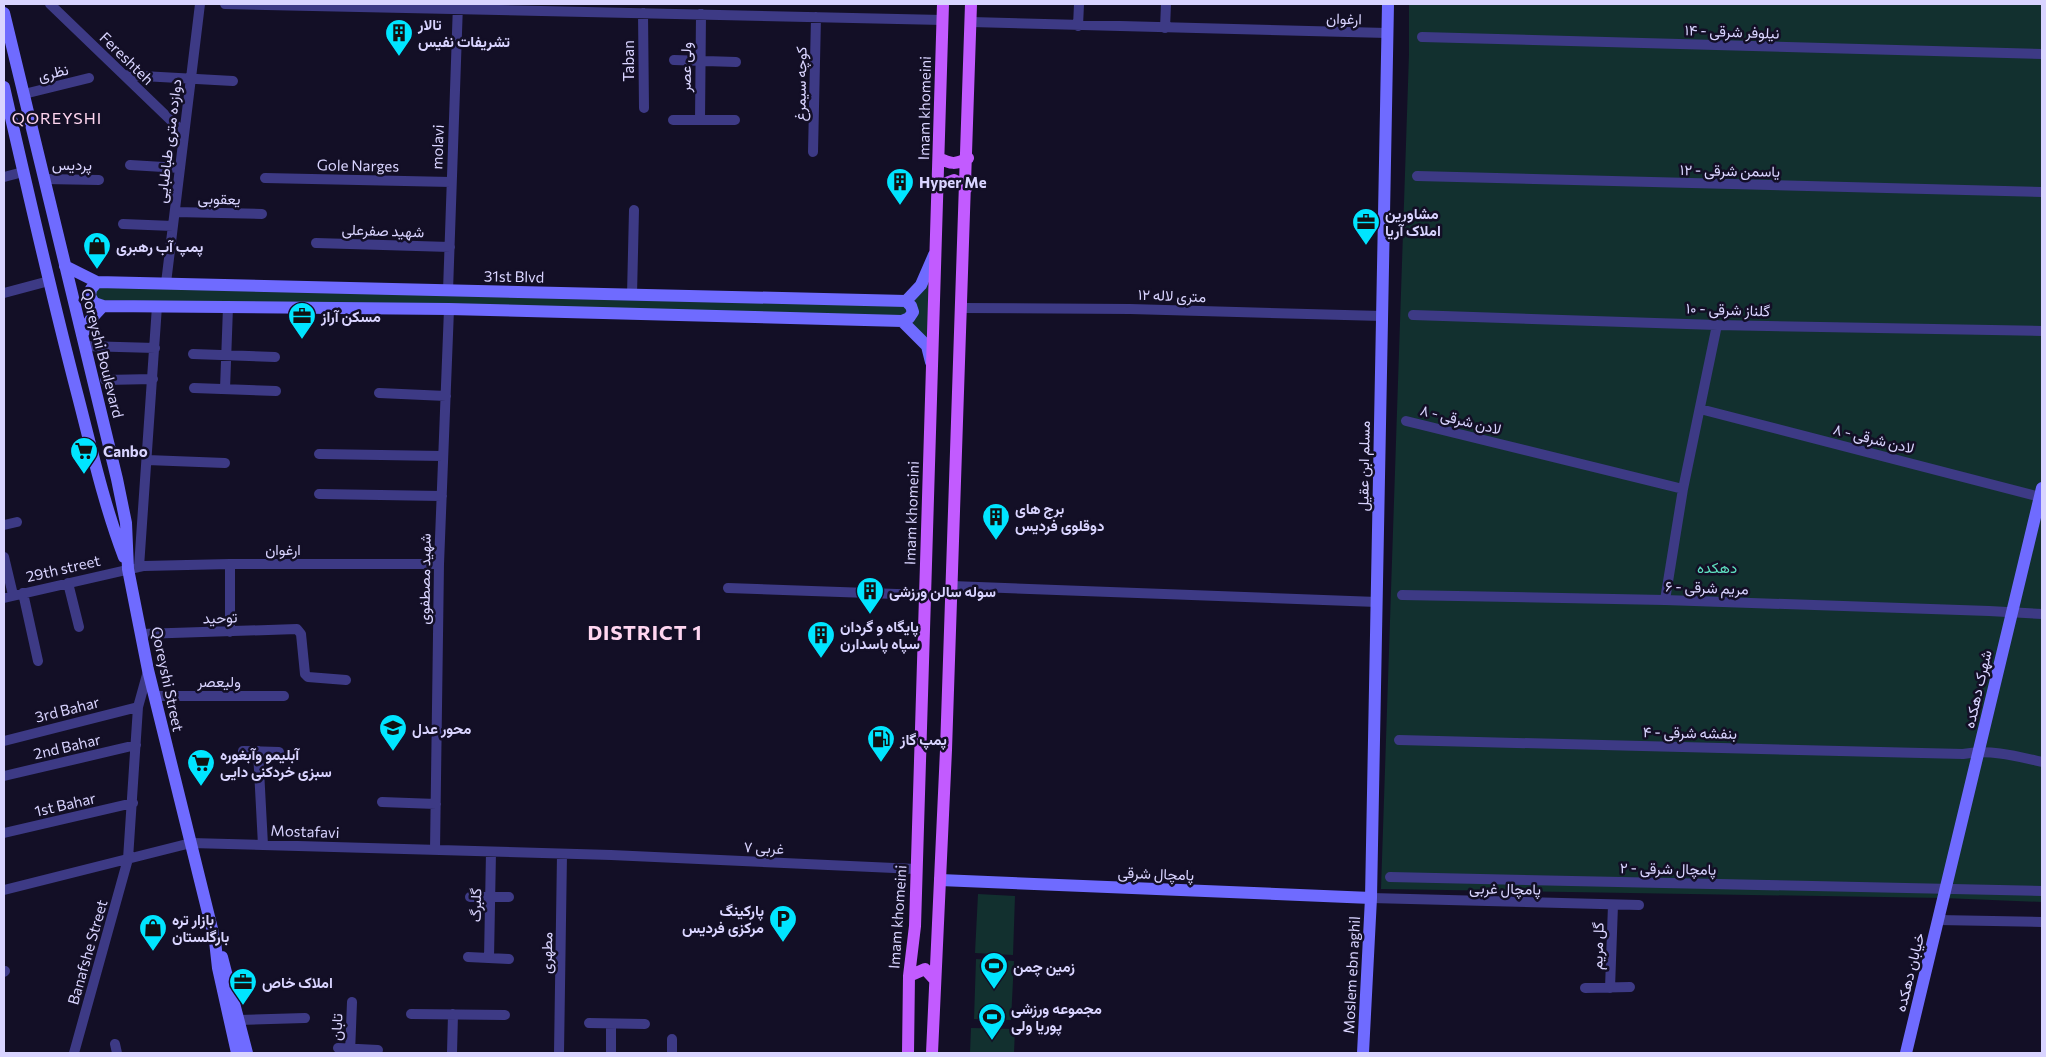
<svg xmlns="http://www.w3.org/2000/svg" width="2046" height="1057" font-family="Commissioner,Vazirmatn,sans-serif">
	<style>
		.green { fill: #12302f }
		.lines { fill: none; stroke-linecap: round; stroke-linejoin: round }
		.street { stroke: #3d3a85; stroke-width: 10 }
		.secondary { stroke: #6f6bff; stroke-width: 12 }
		.primary { stroke: #c25bff; stroke-width: 12 }
		.labels { text-anchor: middle; dominant-baseline: central; stroke-width: 5; stroke-linejoin: round; paint-order: stroke }
		.street-label { font-size: 15px; fill: #d9d4ff; stroke: #130f26 }
		.poi-label { font-size: 15px; font-weight: bold; fill: #d9d4ff; stroke: #130f26; text-anchor: start }
		.park-label { font-size: 15px; fill: #5fe0c0; stroke: #130f26 }
		.neighbourhood-label { font-size: 16px; letter-spacing: 1px; fill: #ffd6f0; stroke: #130f26 }
		.district-label { font-size: 20px; font-weight: bold; letter-spacing: 1px; fill: #ffd6f0; stroke: #130f26 }
	</style>
	<rect width="100%" height="100%" fill="#130f26"/>
	<path class="green" d="M1409 4H2042V902L1944 898 1381 889 1409 54Z
		M933 270 930 346 908 323 911 301Z
		M102 287 908 306 907 316 98 300 95 295 96 290Z
		M978 894 1015 896 1013 955 975 953Z
		M976 959 1014 961 1011 1020 974 1019Z
		M971 1028 1015 1029 1014 1053H970Z"/>
	<g class="lines">
		<path class="street" d="M50 4 184 133
			M225 4 943 20
			M643 13 644 108
			M971 22 1387 33
			M1078 26 1079 4
			M1165 28 1166 4
			M1422 37 2042 54
			M674 60 736 62
			M124 75 233 81
			M24 94 89 78
			M673 120H735
			M700 120 701 14
			M813 152 816 17
			M130 165 180 168
			M1417 176 2042 192
			M4 177 23 172
			M265 178 451 182
			M44 179 99 180
			M175 212 262 214
			M123 224 173 226
			M316 243 450 247
			M166 283 200 4
			M448 291 458 4
			M4 293 49 281
			M632 295 634 210
			M962 308 1130 309 1382 316
			M1413 315 1717 325 2042 331
			M84 346 155 348
			M193 354 275 357
			M105 380 153 379
			M194 388 276 391
			M225 389 228 307
			M379 393 446 396
			M1700 409 2040 497
			M1406 421 1683 489
			M319 454 443 456
			M147 460 225 463
			M319 494 442 496
			M4 525 17 522
			M4 557 13 595
			M230 564V632
			M139 567 157 306
			M68 583 79 627
			M952 586 1377 602
			M728 588 925 595
			M23 593 38 661
			M1402 595 1665 600 1989 611 2042 614
			M4 598 144 566 230 564H439
			M1665 600 1683 489 1717 325
			M141 634 297 629 301 634 305 674 308 677 346 680
			M154 696H284
			M1399 740 1963 754C1990 749 2016 756 2042 762
			M4 741 138 707
			M243 751 279 752
			M258 751 263 845
			M4 776 136 745
			M382 802 436 804
			M4 833 133 803
			M435 850 439 564 449 309
			M1390 877 2042 891
			M4 890 191 843 611 855 916 869
			M470 897H509
			M1371 898 1639 905
			M1938 920 2042 922
			M468 957 509 959
			M489 958 491 852
			M4 972 5 971
			M1585 988 1630 987
			M1610 988 1613 905
			M411 1014 505 1015
			M239 1020 305 1018
			M589 1023 645 1024
			M115 1044 117 1053
			M338 1048 378 1050
			M74 1053 128 859 138 707 148 671
			M350 1053 352 1002
			M452 1053 453 1014
			M559 1053 562 854
			M611 1053V1024
			M672 1053V1039"/>
		<path class="secondary" d="M4 13 117 479 126 523 128 569 148 670 215 941 218 968 237 1053
			M4 87C27 188 50 289 76 389 91 446 103 502 124 557
			M65 266 97 282 906 301 921 285 934 255
			M97 282 91 289 90 296 94 303 103 306
			M902 321 909 318 913 312 911 306 906 301
			M82 335 91 319 103 306 449 309 902 321 927 346 931 362
			M940 880 1371 898
			M222 957 247 1053
			M1363 1053 1371 898 1388 4
			M1906 1053 2042 488"/>
		<path class="primary" d="M939 158C950 164 956 165 968 158
			M938 186 954 180 960 183 966 189
			M909 976 925 969 935 980
			M908 1053 909 976 915 926 943 4
			M932 1053 946 750 971 4"/>
	</g>
	<defs>
		<symbol id="building-pin" viewBox="-11 -11 22 30"><path d="M0 17L-7.5 6A9.5 9.5 0 1 1 7.5 6Z" fill="#00e5ff" stroke="#130f26"/><path d="M-4-6H4V6H1V3H-1V6H-4ZM-2.5-4.3h1.7v1.8h-1.7ZM.8-4.3h1.7v1.8H.8ZM-2.5-1h1.7V.8h-1.7ZM.8-1h1.7V.8H.8Z" fill="#111"/></symbol>
		<symbol id="office-pin" viewBox="-11 -11 22 30"><path d="M0 17L-7.5 6A9.5 9.5 0 1 1 7.5 6Z" fill="#00e5ff" stroke="#130f26"/><path d="M-6-3h4V-5.5h4V-3h4V5H-6ZM-1-4.5V-3h2v-1.5ZM-6 0V1H6V0Z" fill="#111"/></symbol>
		<symbol id="shop-pin" viewBox="-11 -11 22 30"><path d="M0 17L-7.5 6A9.5 9.5 0 1 1 7.5 6Z" fill="#00e5ff" stroke="#130f26"/><path d="M-5-2.5h2.3a2.7 3.5 0 0 1 5.4 0H5L5.5 6h-11ZM-1.5-2.5h3a1.5 2.3 0 0 0-3 0Z" fill="#111"/></symbol>
		<symbol id="supermarket-pin" viewBox="-11 -11 22 30"><path d="M0 17L-7.5 6A9.5 9.5 0 1 1 7.5 6Z" fill="#00e5ff" stroke="#130f26"/><path d="M-6-5.5h2.5l.6 2H6L4.5 2H-2.5L-4.4-4H-6ZM-1.5 3.2a1.3 1.3 0 1 0 .1 0ZM3 3.2a1.3 1.3 0 1 0 .1 0Z" fill="#111"/></symbol>
		<symbol id="school-pin" viewBox="-11 -11 22 30"><path d="M0 17L-7.5 6A9.5 9.5 0 1 1 7.5 6Z" fill="#00e5ff" stroke="#130f26"/><path d="M0-5L7-2L0 1L-7-2ZM-4 1L0 2.5L4 1V4Q0 6-4 4Z" fill="#111"/></symbol>
		<symbol id="fuel-pin" viewBox="-11 -11 22 30"><path d="M0 17L-7.5 6A9.5 9.5 0 1 1 7.5 6Z" fill="#00e5ff" stroke="#130f26"/><path d="M-5.5-6h7V0h2V4h1.3V-2.5L3-4.5l.8-.8L6-3V5H2.5V1h-1V6h-7ZM-4.2-4.7v3.2H.2V-4.7Z" fill="#111"/></symbol>
		<symbol id="parking-pin" viewBox="-11 -11 22 30"><path d="M0 17L-7.5 6A9.5 9.5 0 1 1 7.5 6Z" fill="#00e5ff" stroke="#130f26"/><path d="M-3.5-5.5H1a3.5 3.5 0 0 1 0 7H-1V5.5H-3.5ZM-1-3.4V-.6H.8a1.4 1.4 0 0 0 0-2.8Z" fill="#111"/></symbol>
		<symbol id="stadium-pin" viewBox="-11 -11 22 30"><path d="M0 17L-7.5 6A9.5 9.5 0 1 1 7.5 6Z" fill="#00e5ff" stroke="#130f26"/><path d="M0-5a6.5 5 0 1 0 0 10a6.5 5 0 1 0 0-10ZM-3.5-1.8h7v3.6h-7Z" fill="#111"/></symbol>
	</defs>
	<g fill-rule="evenodd">
		<use href="#building-pin" x="383" y="17" width="32" height="43"/>
		<use href="#building-pin" x="884" y="166" width="32" height="43"/>
		<use href="#office-pin" x="1350" y="206" width="32" height="43"/>
		<use href="#shop-pin" x="81" y="230" width="32" height="43"/>
		<use href="#office-pin" x="286" y="300" width="32" height="43"/>
		<use href="#supermarket-pin" x="68" y="435" width="32" height="43"/>
		<use href="#building-pin" x="980" y="501" width="32" height="43"/>
		<use href="#building-pin" x="854" y="575" width="32" height="43"/>
		<use href="#building-pin" x="805" y="619" width="32" height="43"/>
		<use href="#school-pin" x="377" y="712" width="32" height="43"/>
		<use href="#fuel-pin" x="865" y="723" width="32" height="43"/>
		<use href="#supermarket-pin" x="185" y="747" width="32" height="43"/>
		<use href="#parking-pin" x="767" y="903" width="32" height="43"/>
		<use href="#shop-pin" x="137" y="912" width="32" height="43"/>
		<use href="#stadium-pin" x="978" y="950" width="32" height="43"/>
		<use href="#office-pin" x="227" y="966" width="32" height="43"/>
		<use href="#stadium-pin" x="976" y="1001" width="32" height="43"/>
	</g>
	<g class="labels">
		<g class="street-label">
			<text transform="translate(1344 18) rotate(1)">ارغوان</text>
			<text transform="translate(1732 31) rotate(2)">نیلوفر شرقی - ۱۴</text>
			<text transform="translate(127 58) rotate(44)">Fereshteh</text>
			<text transform="translate(628 61) rotate(-90)">Taban</text>
			<text transform="translate(685 67) rotate(-89)">ولی عصر</text>
			<text transform="translate(53 72) rotate(-14)">نظری</text>
			<text transform="translate(800 84) rotate(-89)">کوچه سیمرغ</text>
			<text transform="translate(924 108) rotate(-89)">Imam khomeini</text>
			<text transform="translate(168 141) rotate(-83)">دوازده متری طباطبایی</text>
			<text transform="translate(437 147) rotate(-88)">molavi</text>
			<text transform="translate(72 164) rotate(1)">پردیس</text>
			<text transform="translate(358 165) rotate(1)">Gole Narges</text>
			<text transform="translate(1730 170) rotate(1)">یاسمن شرقی - ۱۲</text>
			<text transform="translate(219 198) rotate(1)">یعقوبی</text>
			<text transform="translate(383 230) rotate(2)">شهید صفرعلی</text>
			<text transform="translate(514 276) rotate(1)">31st Blvd</text>
			<text transform="translate(1172 295) rotate(2)">۱۲ متری لاله</text>
			<text transform="translate(1728 309) rotate(2)">گلناز شرقی - ۱۰</text>
			<text transform="translate(103 353) rotate(76)">Qoreyshi Boulevard</text>
			<text transform="translate(1461 419) rotate(14)">لادن شرقی - ۸</text>
			<text transform="translate(1874 438) rotate(14)">لادن شرقی - ۸</text>
			<text transform="translate(1363 466) rotate(-89)">مسلم ابن عقیل</text>
			<text transform="translate(911 513) rotate(-88)">Imam khomeini</text>
			<text x="283" y="549">ارغوان</text>
			<text transform="translate(63 568) rotate(-13)">29th street</text>
			<text transform="translate(424 579) rotate(-89)">شهید مصطفوی</text>
			<text transform="translate(1707 587) rotate(2)">مریم شرقی - ۶</text>
			<text transform="translate(220 617) rotate(-2)">توحید</text>
			<text transform="translate(168 679) rotate(78)">Qoreyshi Street</text>
			<text x="219" y="681">ولیعصر</text>
			<text transform="translate(1977 689) rotate(-77)">شهرک دهکده</text>
			<text transform="translate(67 709) rotate(-14)">3rd Bahar</text>
			<text transform="translate(1690 732) rotate(1)">بنفشه شرقی - ۴</text>
			<text transform="translate(67 746) rotate(-13)">2nd Bahar</text>
			<text transform="translate(65 804) rotate(-13)">1st Bahar</text>
			<text transform="translate(305 831) rotate(2)">Mostafavi</text>
			<text transform="translate(764 847) rotate(3)">۷ غربی</text>
			<text transform="translate(1668 868) rotate(1)">پامچال شرقی - ۲</text>
			<text transform="translate(1156 873) rotate(2)">پامچال شرقی</text>
			<text transform="translate(1505 888) rotate(1)">پامچال غربی</text>
			<text transform="translate(475 905) rotate(-89)">گلبرگ</text>
			<text transform="translate(897 917) rotate(-86)">Imam khomeini</text>
			<text transform="translate(1597 946) rotate(-88)">گل مریم</text>
			<text transform="translate(87 952) rotate(-74)">Banafshe Street</text>
			<text transform="translate(546 953) rotate(-89)">مطهری</text>
			<text transform="translate(1909 972) rotate(-76)">خیابان دهکده</text>
			<text transform="translate(1351 975) rotate(-87)">Moslem ebn aghil</text>
			<text transform="translate(336 1027) rotate(-88)">تابان</text>
		</g>
		<g class="poi-label">
			<text x="418" y="24">تالار<tspan x="418" dy="17">تشریفات نفیس</tspan></text>
			<text x="919" y="182">Hyper Me</text>
			<text x="1385" y="213">مشاورین<tspan x="1385" dy="17">املاک آریا</tspan></text>
			<text x="116" y="246">پمپ آب رهبری</text>
			<text x="321" y="316">مسکن آراز</text>
			<text x="103" y="451">Canbo</text>
			<text x="1015" y="508">برج های<tspan x="1015" dy="17">دوقلوی فردیس</tspan></text>
			<text x="889" y="591">سوله سالن ورزشی</text>
			<text x="840" y="626">پایگاه و گردان<tspan x="840" dy="17">سپاه پاسدارن</tspan></text>
			<text x="412" y="728">محور عدل</text>
			<text x="900" y="739">پمپ گاز</text>
			<text x="220" y="754">آبلیمو وآبغوره<tspan x="220" dy="17">سبزی خردکنی دایی</tspan></text>
			<text x="764" y="910" text-anchor="end">پارکینگ<tspan x="764" dy="17">مرکزی فردیس</tspan></text>
			<text x="172" y="919">بازار تره<tspan x="172" dy="17">بارگلستان</tspan></text>
			<text x="1013" y="966">زمین چمن</text>
			<text x="262" y="982">املاک خاص</text>
			<text x="1011" y="1008">مجموعه ورزشی<tspan x="1011" dy="17">پوریا ولی</tspan></text>
		</g>
		<g class="park-label">
			<text x="1717" y="567">دهکده</text>
		</g>
		<g class="neighbourhood-label">
			<text x="57" y="117">QOREYSHI</text>
		</g>
		<g class="district-label">
			<text x="645" y="632">DISTRICT 1</text>
		</g>
	</g>
	<rect width="2046" height="1057" fill="none" stroke="#d9d4ff" stroke-width="10"/>
</svg>
